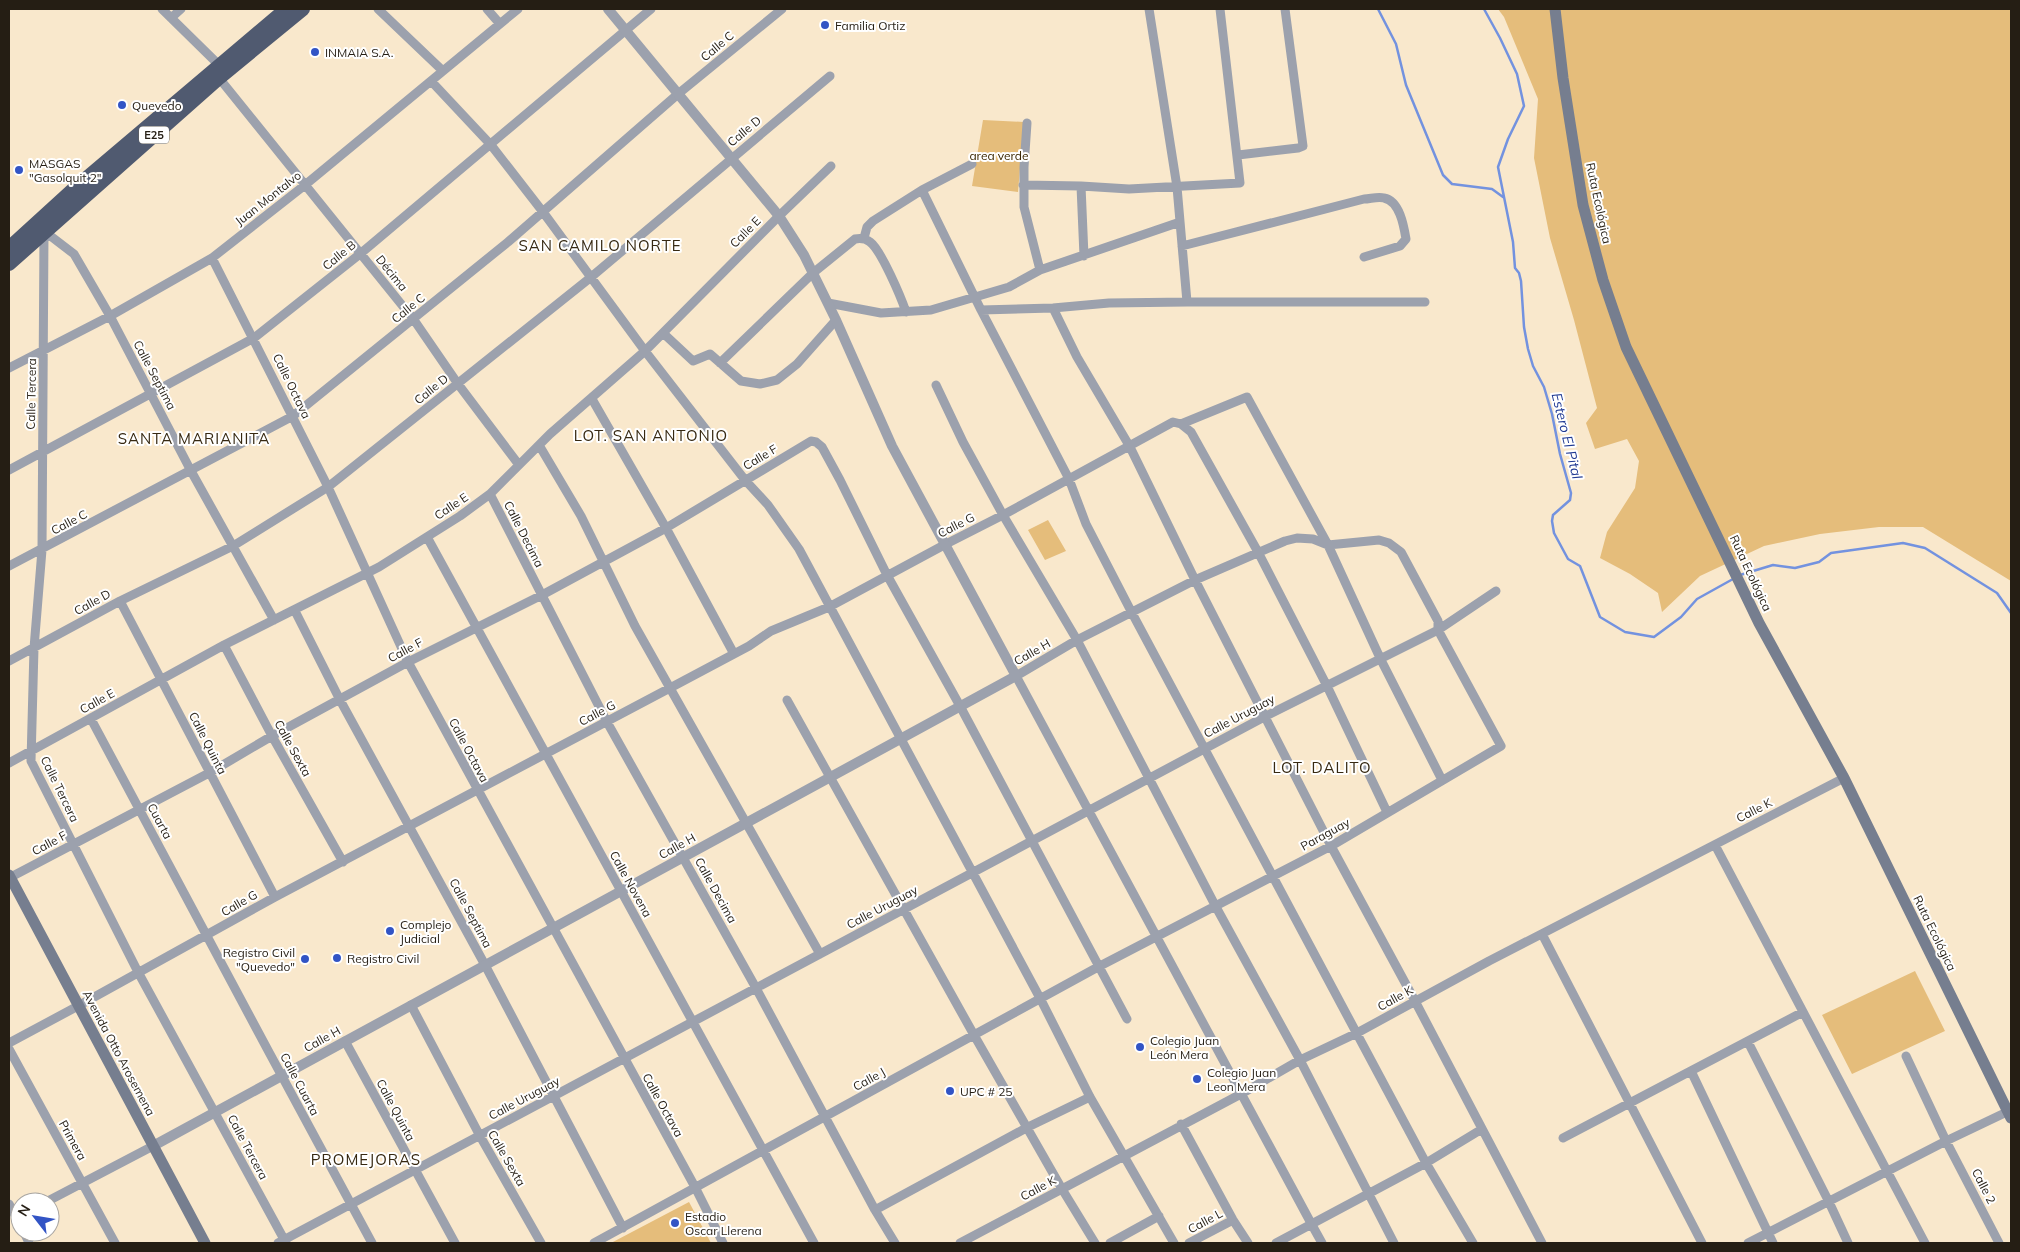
<svg xmlns="http://www.w3.org/2000/svg" width="2020" height="1252" font-family="Mulish,sans-serif">
	<style>
		.green { fill: #e5bd7b }
		.lines { fill: none; stroke-linecap: round; stroke-linejoin: round }
		.stream { stroke: #7392df; stroke-width: 2.5 }
		.minor { stroke: #9ca1ad; stroke-width: 9 }
		.tertiary { stroke: #9ca1ad; stroke-width: 10 }
		.secondary { stroke: #767e8f; stroke-width: 11 }
		.trunk { stroke: #505a70; stroke-width: 14 }
		.poi-dot { fill: #3254c5; stroke: #fff; stroke-width: 2 }
		.labels { text-anchor: middle; dominant-baseline: central; stroke-width: 4; stroke-linejoin: round; paint-order: stroke }
		.shield { fill: #fff; stroke: #66625a; stroke-width: 1 }
		.shield-label { font-size: 11px; font-weight: bold; fill: #251e14 }
		.poi-label { font-size: 12px; fill: #251e14; stroke: #fff; text-anchor: start }
		.street-label { font-size: 12px; fill: #251e14; stroke: #fff }
		.park-label { font-size: 12px; fill: #3a2600; stroke: #fff }
		.water-label { font-size: 14px; font-style: italic; fill: #203a93; stroke: #fff }
		.quarter-label { font-size: 15px; letter-spacing: 1px; fill: #372912; stroke: #fff }
	</style>
	<rect width="100%" height="100%" fill="#f9e8cc"/>
	<path class="green" d="M1498 9H2011V581L1923 527H1879L1820 534 1764 546 1700 576 1662 612 1658 593 1630 574 1600 558 1607 532 1635 488 1639 461 1627 439 1595 449 1586 423 1597 408 1574 320 1550 238 1534 158 1538 99 1504 17Z
		M983 120 1024 122 1018 192 972 186Z
		M1048 520 1066 551 1045 560 1028 530Z
		M1915 971 1945 1031 1852 1074 1822 1015Z
		M689 1202 711 1243H611Z"/>
	<g class="lines">
		<path class="stream" d="M1378 9 1396 44 1406 85 1443 175 1452 184 1492 189 1503 197
			M1484 9 1500 38 1517 74 1524 106 1508 139 1498 167 1513 242 1515 268 1519 273 1521 281 1524 327 1528 349 1533 366 1544 387 1552 414 1560 454 1571 493 1570 500 1553 515 1552 521 1554 533 1568 559 1580 566 1600 617 1625 632 1654 637 1681 617 1697 599 1733 579
			M1740 575 1773 565 1795 568 1819 562 1831 553 1903 543 1925 548 1997 593 2011 613"/>
		<path class="minor" d="M162 9 219 65
			M378 9 443 71
			M487 9 500 24
			M1149 9 1177 187 1187 302H1425
			M171 18 181 9
			M219 78 414 320 458 384 519 465
			M431 81 491 145 543 212 645 351 745 480 768 505 799 549 1041 1000 1090 1097 1174 1243
			M1027 123 1024 167V207L1040 270
			M1238 155 1298 148 1303 146 1285 9
			M1023 185 1081 186
			M922 190 981 310 1069 479 1086 524 1132 613 1426 1163 1473 1243
			M44 231 42 550 34 648 31 761 138 972 286 1243
			M44 231 74 254 110 316 191 471 274 620
			M864 238 867 227 873 221 922 190 972 164
			M1182 246 1364 199C1370 199 1378 196 1384 198 1400 201 1404 227 1406 239L1400 246 1364 257
			M1084 256 1081 186 1129 189 1240 183 1220 9
			M212 258 328 487 408 662 695 1187 723 1243
			M828 303 881 313 931 310 1009 287 1040 270 1180 222
			M1053 308 1077 357 1130 447 1195 580 1331 846 1415 1001 1542 1243
			M981 310 1053 308 1109 303 1187 302
			M663 333 693 361 710 354 741 381 760 384 777 380 797 364 836 320
			M720 363 813 273 855 239C860 238 865 238 870 242 881 250 901 297 906 312
			M9 368 110 316 212 258 305 185 518 9
			M936 385 963 442 1003 515 1077 640 1216 907 1300 1060 1394 1243
			M592 399 666 528 734 654
			M1181 424 1247 397 1328 545 1381 660 1442 780
			M539 445 581 516 635 626 820 954
			M9 470 254 338 360 254 651 9
			M490 494 607 722 756 988 875 1210 895 1243
			M427 537 814 1243
			M9 566 293 416 508 242 678 94 782 9
			M120 601 275 897
			M295 611 340 700 485 965 623 1228
			M224 645 272 736 343 862
			M9 661 120 601 233 546 328 487 590 278 830 76
			M787 700 974 1035 1062 1189 1095 1243
			M91 719C185 894 277 1069 372 1243
			M9 763 224 645 379 567 460 516 490 494 550 434 645 351 779 216 831 166
			M1715 845 1925 1243
			M9 878 209 773 272 736 408 662 542 595 666 528 811 441 816 442 822 447 840 480 887 575 960 706 1127 1019
			M1542 934 1702 1243
			M411 1005 480 1136 541 1243
			M345 1041 455 1243
			M1748 1042 1829 1202 1848 1243
			M9 1043 78 1006 275 897 670 688 749 646 771 631 829 607 946 544 1003 515 1173 422 1181 424 1191 432 1258 552 1327 686 1387 812
			M9 1049 115 1243
			M1906 1056 1946 1141 1999 1243
			M1691 1071 1773 1243
			M1181 1124 1233 1220 1248 1243
			M1563 1138 1803 1012
			M46 1202 153 1146
			M9 1204 20 1224
			M875 1210 1028 1127 1090 1097
			M24 1232 29 1243
			M278 1243 1266 716 1438 630 1496 591
			M594 1243 1098 967 1331 846 1501 746 1438 630V621L1401 552 1389 543 1379 540 1328 545 1313 539 1297 538 1285 541 1195 580 1077 640 1016 676C1114 859 1213 1042 1312 1225L1322 1243
			M960 1243 1241 1094 1300 1060 1357 1033 1489 961 1844 778
			M1110 1243 1159 1216
			M1189 1243 1233 1220
			M1276 1243 1426 1163 1482 1129
			M1748 1243 1946 1141 2011 1110"/>
		<path class="tertiary" d="M153 1146 1016 676 892 446 836 320 804 255 779 216 608 9"/>
		<path class="secondary" d="M1555 9 1563 78 1583 205 1603 280 1626 347 1759 623 1844 778 2011 1118
			M9 875 205 1243"/>
		<path class="trunk" d="M9 248 77 186 286 9
			M9 264 219 78 303 9"/>
	</g>
	<g class="poi-dot">
		<circle cx="825" cy="25" r="5"/>
		<circle cx="315" cy="52" r="5"/>
		<circle cx="122" cy="105" r="5"/>
		<circle cx="19" cy="170" r="5"/>
		<circle cx="390" cy="931" r="5"/>
		<circle cx="337" cy="958" r="5"/>
		<circle cx="305" cy="959" r="5"/>
		<circle cx="1140" cy="1047" r="5"/>
		<circle cx="1197" cy="1079" r="5"/>
		<circle cx="950" cy="1091" r="5"/>
		<circle cx="675" cy="1223" r="5"/>
	</g>
	<g class="labels">
		<rect class="shield" x="139" y="126.5" width="30" height="17" rx="4"/>
		<g class="shield-label">
			<text x="154" y="135">E25</text>
		</g>
		<g class="poi-label">
			<text x="835" y="25">Familia Ortiz</text>
			<text x="325" y="52">INMAIA S.A.</text>
			<text x="132" y="105">Quevedo</text>
			<text x="29" y="163">MASGAS<tspan x="29" dy="14">"Gasolquit 2"</tspan></text>
			<text x="400" y="924">Complejo<tspan x="400" dy="14">Judicial</tspan></text>
			<text x="295" y="952" text-anchor="end">Registro Civil<tspan x="295" dy="14">"Quevedo"</tspan></text>
			<text x="347" y="958">Registro Civil</text>
			<text x="1150" y="1040">Colegio Juan<tspan x="1150" dy="14">León Mera</tspan></text>
			<text x="1207" y="1072">Colegio Juan<tspan x="1207" dy="14">Leon Mera</tspan></text>
			<text x="960" y="1091">UPC # 25</text>
			<text x="685" y="1216">Estadio<tspan x="685" dy="14">Oscar Llerena</tspan></text>
		</g>
		<g class="street-label">
			<text transform="translate(717 46) rotate(-40)">Calle C</text>
			<text transform="translate(744 131) rotate(-40)">Calle D</text>
			<text transform="translate(268 198) rotate(-38)">Juan Montalvo</text>
			<text transform="translate(1599 203) rotate(78)">Ruta Ecológica</text>
			<text transform="translate(745 232) rotate(-45)">Calle E</text>
			<text transform="translate(339 255) rotate(-39)">Calle B</text>
			<text transform="translate(392 273) rotate(51)">Décima</text>
			<text transform="translate(408 308) rotate(-39)">Calle C</text>
			<text transform="translate(155 375) rotate(62)">Calle Septima</text>
			<text transform="translate(292 386) rotate(64)">Calle Octava</text>
			<text transform="translate(431 389) rotate(-39)">Calle D</text>
			<text transform="translate(31 394) rotate(-89)">Calle Tercera</text>
			<text transform="translate(760 457) rotate(-31)">Calle F</text>
			<text transform="translate(451 506) rotate(-34)">Calle E</text>
			<text transform="translate(69 522) rotate(-28)">Calle C</text>
			<text transform="translate(956 525) rotate(-27)">Calle G</text>
			<text transform="translate(524 534) rotate(63)">Calle Decima</text>
			<text transform="translate(1751 573) rotate(65)">Ruta Ecológica</text>
			<text transform="translate(92 602) rotate(-29)">Calle D</text>
			<text transform="translate(405 650) rotate(-28)">Calle F</text>
			<text transform="translate(1032 652) rotate(-30)">Calle H</text>
			<text transform="translate(97 701) rotate(-29)">Calle E</text>
			<text transform="translate(597 713) rotate(-28)">Calle G</text>
			<text transform="translate(1239 716) rotate(-28)">Calle Uruguay</text>
			<text transform="translate(208 743) rotate(63)">Calle Quinta</text>
			<text transform="translate(293 748) rotate(61)">Calle Sexta</text>
			<text transform="translate(469 750) rotate(62)">Calle Octava</text>
			<text transform="translate(60 789) rotate(64)">Calle Tercera</text>
			<text transform="translate(1754 810) rotate(-27)">Calle K</text>
			<text transform="translate(160 821) rotate(62)">Cuarta</text>
			<text transform="translate(1325 834) rotate(-29)">Paraguay</text>
			<text transform="translate(49 843) rotate(-28)">Calle F</text>
			<text transform="translate(677 846) rotate(-29)">Calle H</text>
			<text transform="translate(631 884) rotate(61)">Calle Novena</text>
			<text transform="translate(716 890) rotate(61)">Calle Decima</text>
			<text transform="translate(239 903) rotate(-30)">Calle G</text>
			<text transform="translate(882 907) rotate(-28)">Calle Uruguay</text>
			<text transform="translate(471 913) rotate(62)">Calle Septima</text>
			<text transform="translate(1935 933) rotate(64)">Ruta Ecológica</text>
			<text transform="translate(1395 998) rotate(-29)">Calle K</text>
			<text transform="translate(322 1039) rotate(-29)">Calle H</text>
			<text transform="translate(119 1053) rotate(62)">Avenida Otto Arosemena</text>
			<text transform="translate(869 1079) rotate(-29)">Calle J</text>
			<text transform="translate(300 1084) rotate(62)">Calle Cuarta</text>
			<text transform="translate(524 1098) rotate(-28)">Calle Uruguay</text>
			<text transform="translate(663 1105) rotate(61)">Calle Octava</text>
			<text transform="translate(396 1110) rotate(62)">Calle Quinta</text>
			<text transform="translate(73 1140) rotate(61)">Primera</text>
			<text transform="translate(248 1147) rotate(62)">Calle Tercera</text>
			<text transform="translate(507 1158) rotate(60)">Calle Sexta</text>
			<text transform="translate(1984 1186) rotate(63)">Calle 2</text>
			<text transform="translate(1038 1188) rotate(-28)">Calle K</text>
			<text transform="translate(1205 1221) rotate(-28)">Calle L</text>
		</g>
		<g class="park-label">
			<text x="999" y="155">area verde</text>
		</g>
		<g class="water-label">
			<text transform="translate(1567 436) rotate(76)">Estero El Pital</text>
		</g>
		<g class="quarter-label">
			<text x="600" y="245">SAN CAMILO NORTE</text>
			<text x="651" y="435">LOT. SAN ANTONIO</text>
			<text x="194" y="438">SANTA MARIANITA</text>
			<text x="1322" y="767">LOT. DALITO</text>
			<text x="366" y="1159">PROMEJORAS</text>
		</g>
	</g>
	<rect width="2020" height="1252" fill="none" stroke="#251e14" stroke-width="20"/>
	<g transform="translate(35 1217) rotate(301)"><circle r="24" fill="#ffffff" stroke="#a8a5a1"/>
	<path d="M0-4L9 19L0 12L-9 19Z" fill="#3254c5"/>
	<text y="-8" font-size="14" font-weight="bold" text-anchor="middle" fill="#251e14">N</text>
	</g>
</svg>
